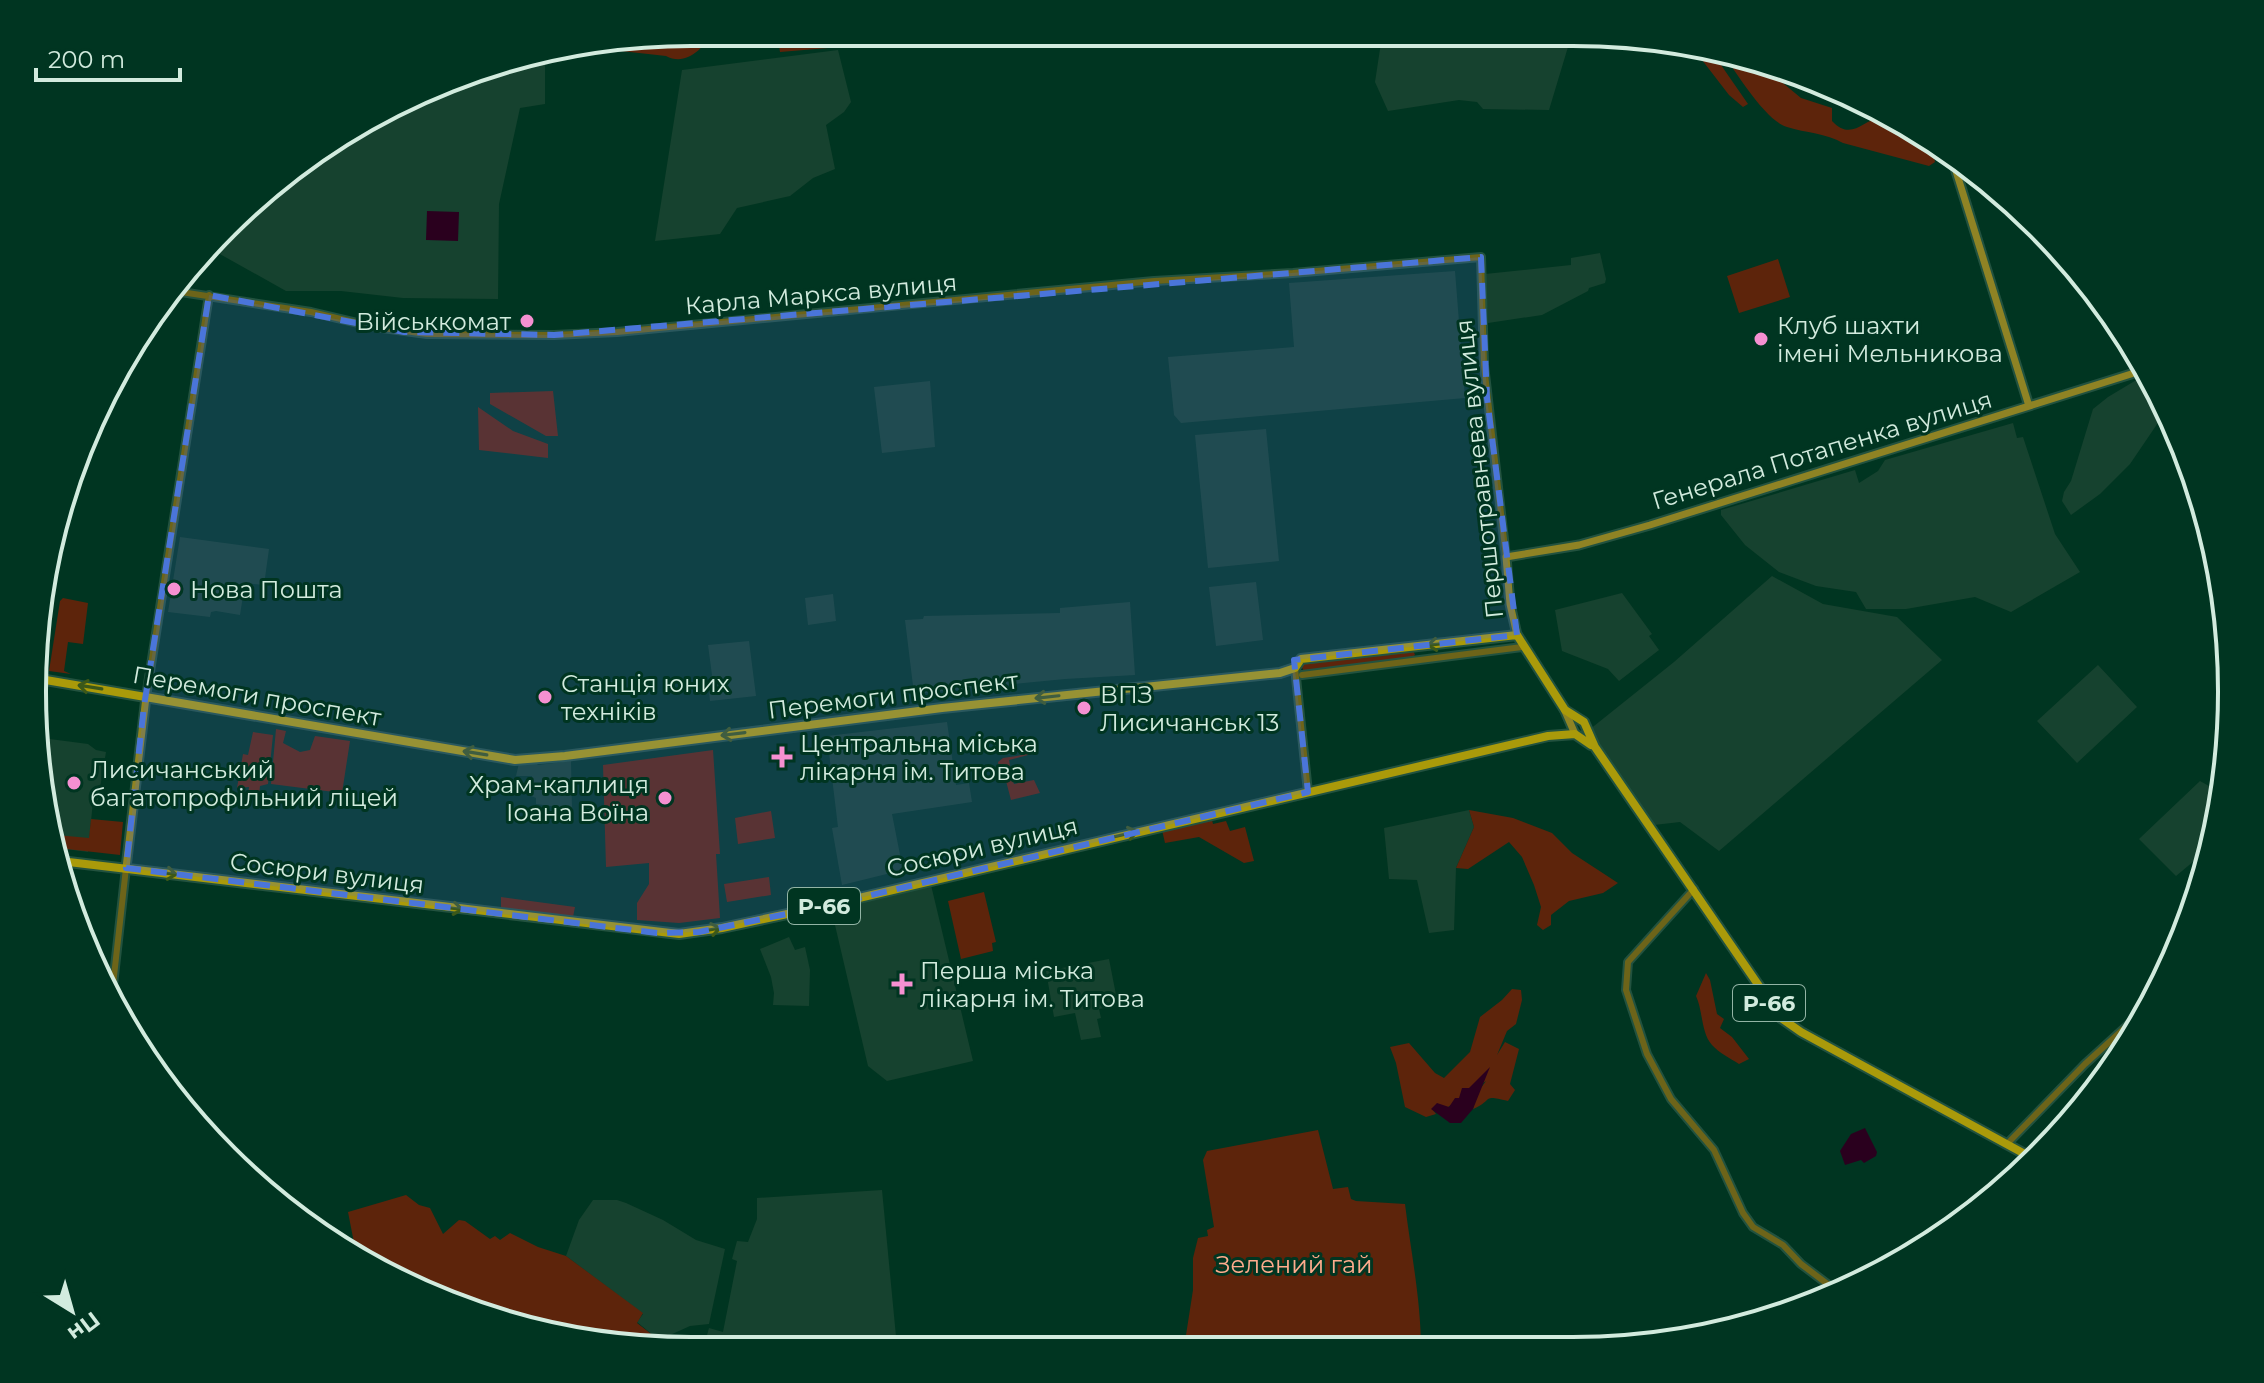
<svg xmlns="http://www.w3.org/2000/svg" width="2264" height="1383" font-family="Montserrat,sans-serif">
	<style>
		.built { fill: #16422f }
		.green { fill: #5d240b }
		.water { fill: #2a001e }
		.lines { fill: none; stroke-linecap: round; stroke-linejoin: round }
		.tertiary-casing { stroke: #22523f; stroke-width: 10 }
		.secondary-casing { stroke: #22523f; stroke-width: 11 }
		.primary-casing { stroke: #22523f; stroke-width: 12 }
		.tertiary { stroke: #6d6419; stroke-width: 6 }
		.secondary { stroke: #8f8324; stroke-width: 7 }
		.primary { stroke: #aa9a0a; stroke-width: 8 }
		.oneway { stroke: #3c5819 }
		.marked { fill: #4a75da; fill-opacity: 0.2; stroke: #4a75da; stroke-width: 6; stroke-dasharray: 16 10; stroke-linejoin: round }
		.poi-dot { fill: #f590d1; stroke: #003521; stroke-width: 3 }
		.labels { text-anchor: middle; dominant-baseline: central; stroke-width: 6; stroke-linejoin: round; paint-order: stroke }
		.shield { fill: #003521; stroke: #93b4a5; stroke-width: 2 }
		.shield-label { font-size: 22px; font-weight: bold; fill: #d2ebde }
		.street-label { font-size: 24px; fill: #d2ebde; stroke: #003521 }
		.poi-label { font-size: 24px; fill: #d2ebde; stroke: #003521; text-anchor: start }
		.park-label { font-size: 24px; fill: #feac8d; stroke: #003521 }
		.rim { fill: none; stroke: #d2ebde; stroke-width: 4 }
	</style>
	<rect width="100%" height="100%" fill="#003521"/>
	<path class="built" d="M1382 36 1571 37 1549 110 1483 109 1477 102 1459 100 1388 111 1375 82Z
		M838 50 851 102 844 112 826 125 835 169 813 178 790 196 737 208 720 234 655 241 682 70Z
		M545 60V104L520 108 499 204 498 299 403 298 341 291H286L218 253 219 249 213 245 290 168 480 67Z
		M1600 253 1606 279 1605 283 1589 288 1588 291 1542 315 1488 323 1485 274 1571 265V258Z
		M1455 271 1465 398 1181 423 1174 415 1168 357 1294 347 1289 283Z
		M2138 379H2145L2154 385 2166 411 2130 464 2100 494 2071 515 2062 501 2064 492 2071 481 2093 409 2108 397Z
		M930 381 935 447 882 453 874 387Z
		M2013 423 2017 438 2023 437 2055 534 2080 572 2011 612 1975 597 1906 609H1866L1856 592 1816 586 1779 572 1745 545 1721 515V510L1855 470 1859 483 1878 471 1885 460Z
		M1266 429 1279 561 1208 568 1195 435Z
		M180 537 269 549 264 585 245 583 240 615 216 611 211 612 210 617 168 612Z
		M1772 576 1823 604 1897 617 1942 660 1719 851 1680 822 1654 825 1589 730 1674 662Z
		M1256 582 1263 640 1216 646 1209 587Z
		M1622 593 1652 634 1649 636 1659 650 1619 681 1608 669 1562 651 1555 610Z
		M833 594 836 621 808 625 805 598Z
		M1130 602 1135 675 1065 679 914 694 905 620 923 619 924 616 1060 613V608Z
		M749 641 756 696 710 701 708 683 712 675 708 645Z
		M2098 665 2137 707 2077 763 2037 721Z
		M947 722 956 785 969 783 972 802 892 814 903 870 842 885 832 828 838 827 827 736Z
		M42 738 88 744 96 750 106 752 98 800 93 801 88 852 58 848Z
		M571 761 572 809 536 804V798L531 796 532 776H516L519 763 535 762 538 765Z
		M2200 781 2209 786 2219 806 2212 846 2176 876 2139 839Z
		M1469 810 1474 827 1456 868 1454 930 1429 933 1417 880 1389 879 1384 828Z
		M931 885 973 1061 887 1081 868 1066 831 908Z
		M789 937 795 950 805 947 810 970 809 1006 773 1005 774 993 771 977 760 949Z
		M1109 959 1118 1005 1099 1009 1101 1018 1097 1019 1101 1037 1081 1040 1075 1013 1054 1017 1046 971Z
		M882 1190 897 1347 704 1346 709 1328 723 1332 737 1261 732 1259 737 1241 748 1242 757 1219V1198Z
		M593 1200H617L626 1203 663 1220 696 1240 725 1249 709 1324 690 1326 659 1340 637 1322 643 1314 566 1256 579 1220Z"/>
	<path class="green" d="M691 32H714C703 48 686 67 666 56L594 48Z
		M777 33V32L962 34 900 42 780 52Z
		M1692 47 1712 52 1748 104 1743 107 1729 95Z
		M1724 55 1761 65 1801 98 1832 108V121C1852 142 1863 119 1878 119 1896 119 1915 134 1931 143L1935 162 1929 166 1843 143C1826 133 1806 133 1787 127 1766 121 1737 74 1724 55Z
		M1778 259 1790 297 1739 313 1727 276Z
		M553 391 558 436H546L490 404V393Z
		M478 407 513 431 548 444V458L479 450Z
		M63 598 88 603 83 644 68 642 64 671 71 674 49 671 60 601Z
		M1413 650 1415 655 1411 658 1309 672 1304 671 1301 666 1302 663Z
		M276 729 286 731 283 743 300 752 310 750 315 736 350 741 342 793 271 784Z
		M253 732 273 735 268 784 260 786 259 795 248 794 249 787 237 788 243 754 248 755Z
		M1028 742V755L1009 760 1010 766 1003 771 1005 777 1012 778 1014 784 1034 780 1040 793 1011 800 1006 781 1001 780 998 762 1003 758 1022 755 1021 743Z
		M713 750 720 854H716L720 918 679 923 637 920V903L649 884V863L606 867 603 765Z
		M1469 810 1513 818 1552 833 1572 853 1618 883 1603 893 1569 901 1551 915V925L1543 930 1537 925 1541 907 1534 885 1522 857 1509 842 1468 869 1456 868 1474 827Z
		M771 811 775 838 738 844 735 818Z
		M91 819 123 822 120 855 58 848 56 835 89 838Z
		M1212 820 1213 824 1226 821 1230 831 1245 827 1254 861 1244 863 1199 837 1165 843 1162 830Z
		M769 877 771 895 727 902 724 884Z
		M984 892 996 942 992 943 993 951 961 959 948 901Z
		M501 897 575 907 573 917 501 908Z
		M1706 973 1710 980 1717 1014 1724 1019 1720 1028 1732 1037 1749 1059 1739 1064C1730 1058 1719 1053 1712 1045 1701 1033 1703 1011 1696 996Z
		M1512 989 1521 990 1522 1000 1516 1024 1507 1031 1497 1055 1505 1042 1519 1049 1510 1084 1515 1090 1508 1101C1481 1094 1494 1100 1473 1109L1477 1093 1486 1081 1448 1107 1432 1109 1436 1114 1426 1117 1405 1107 1396 1063 1390 1047 1409 1043 1435 1073 1444 1078 1470 1052 1480 1017 1502 1000Z
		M1318 1130 1333 1189 1348 1187 1351 1199 1356 1201 1405 1204C1411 1253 1421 1300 1421 1349L1184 1348 1193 1290V1258L1198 1238 1208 1236 1207 1230 1214 1227 1203 1160 1207 1151Z
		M406 1195 419 1205 430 1208 443 1234 459 1220 465 1221 490 1239 495 1236 500 1240 510 1233 538 1247 566 1256 643 1313 637 1323 659 1340 671 1342 677 1346 606 1345 440 1301 356 1253 348 1212Z"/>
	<path class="water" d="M427 211 459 212 458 241 426 240Z
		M1490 1067 1473 1109 1461 1123H1450L1431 1109 1437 1103 1449 1107 1455 1098H1459L1462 1088H1469Z
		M1865 1128 1877 1152 1876 1156 1864 1163 1861 1160 1845 1165 1840 1151 1851 1134Z"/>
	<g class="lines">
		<defs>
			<path id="tertiary" d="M168 290 311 312 375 327 427 334 554 335 617 332 1154 281 1293 273 1481 257 1484 365 1506 557
				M1295 668 1308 792
				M1302 675 1522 647
				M146 697 209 295
				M1694 889 1628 962 1626 990 1647 1054 1671 1099 1714 1150 1743 1213 1753 1227 1783 1245 1801 1264 1838 1292
				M112 994 126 868
				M2007 1144 2085 1064 2150 1005"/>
			<path id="secondary" d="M1951 155 2029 406
				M1517 635 1510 604 1506 557 1579 545 1650 525 2147 369
				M1565 711 1575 734
				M126 868 146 697"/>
			<path id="primary" d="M34 678 515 760 565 756 942 708 1280 673 1295 668 1301 659 1517 635 1565 710 1584 722 1595 747 1781 1018 1801 1032 2034 1159
				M60 861 679 934 722 928 825 906 1548 736 1575 734 1591 745"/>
		</defs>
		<use href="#tertiary" class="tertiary-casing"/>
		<use href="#secondary" class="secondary-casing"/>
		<use href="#primary" class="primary-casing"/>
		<use href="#tertiary" class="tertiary"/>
		<use href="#secondary" class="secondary"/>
		<use href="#primary" class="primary"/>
	</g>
	<defs><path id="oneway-shaft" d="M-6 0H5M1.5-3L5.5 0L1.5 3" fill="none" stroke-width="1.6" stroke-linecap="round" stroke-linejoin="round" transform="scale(2)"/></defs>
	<g class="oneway">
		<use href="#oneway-shaft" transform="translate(1439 644) rotate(174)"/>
		<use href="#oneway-shaft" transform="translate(90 687) rotate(-171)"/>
		<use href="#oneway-shaft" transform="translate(1047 697) rotate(174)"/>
		<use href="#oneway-shaft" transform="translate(733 734) rotate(173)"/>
		<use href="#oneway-shaft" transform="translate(475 753) rotate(-171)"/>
		<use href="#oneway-shaft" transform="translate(1126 834) rotate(-13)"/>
		<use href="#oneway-shaft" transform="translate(165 873) rotate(7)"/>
		<use href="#oneway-shaft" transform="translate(451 908) rotate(7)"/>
		<use href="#oneway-shaft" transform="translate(709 930) rotate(-10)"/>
	</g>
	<path class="marked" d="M1481 257 1487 398 1517 635 1294 660 1308 792 825 906 699 932 657 933 126 868 144 706 209 295 404 332 554 335Z"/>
	<g class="poi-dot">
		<circle cx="527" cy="321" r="8"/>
		<circle cx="1761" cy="339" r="8"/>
		<circle cx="174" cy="589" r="8"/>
		<circle cx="545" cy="697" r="8"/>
		<circle cx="1084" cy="708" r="8"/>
		<path d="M778 745h8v8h8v8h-8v8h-8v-8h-8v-8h8z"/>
		<circle cx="74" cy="783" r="8"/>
		<circle cx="665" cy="798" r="8"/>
		<path d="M898 972h8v8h8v8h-8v8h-8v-8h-8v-8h8z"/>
	</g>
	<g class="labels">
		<g class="shield">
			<rect x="788" y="888" width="72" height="36" rx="6"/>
			<rect x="1733" y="985" width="72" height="36" rx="6"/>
		</g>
		<g class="shield-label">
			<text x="824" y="906">Р-66</text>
			<text x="1769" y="1003">Р-66</text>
		</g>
		<g class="street-label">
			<text transform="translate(821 294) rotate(-5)">Карла Маркса вулиця</text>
			<text transform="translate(1822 450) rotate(-17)">Генерала Потапенка вулиця</text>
			<text transform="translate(1479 469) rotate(-96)">Першотравнева вулиця</text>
			<text transform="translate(893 695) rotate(-7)">Перемоги проспект</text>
			<text transform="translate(257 696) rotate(10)">Перемоги проспект</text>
			<text transform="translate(982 847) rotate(-13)">Сосюри вулиця</text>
			<text transform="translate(327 873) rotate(7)">Сосюри вулиця</text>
		</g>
		<g class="poi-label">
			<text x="511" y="321" text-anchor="end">Військкомат</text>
			<text x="1777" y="325">Клуб шахти<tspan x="1777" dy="28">імені Мельникова</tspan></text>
			<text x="190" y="589">Нова Пошта</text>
			<text x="561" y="683">Станція юних<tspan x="561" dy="28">техніків</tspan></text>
			<text x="1100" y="694">ВПЗ<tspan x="1100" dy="28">Лисичанськ 13</tspan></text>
			<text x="800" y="743">Центральна міська<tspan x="800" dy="28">лікарня ім. Титова</tspan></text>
			<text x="90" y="769">Лисичанський<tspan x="90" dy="28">багатопрофільний ліцей</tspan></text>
			<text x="649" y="784" text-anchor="end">Храм-каплиця<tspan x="649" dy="28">Іоана Воїна</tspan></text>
			<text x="920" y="970">Перша міська<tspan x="920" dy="28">лікарня ім. Титова</tspan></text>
		</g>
		<g class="park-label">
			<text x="1294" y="1264">Зелений гай</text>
		</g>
	</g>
	<path d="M0 0H2264V1383H0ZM691 46H1573A645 645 0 0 1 2218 691V692A645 645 0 0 1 1573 1337H691A645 645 0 0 1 46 692V691A645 645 0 0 1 691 46Z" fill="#003521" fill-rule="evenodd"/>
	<path class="rim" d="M691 46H1573A645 645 0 0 1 2218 691V692A645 645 0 0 1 1573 1337H691A645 645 0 0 1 46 692V691A645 645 0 0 1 691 46Z"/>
	<g transform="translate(72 1311) rotate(143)" stroke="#003521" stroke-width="6" paint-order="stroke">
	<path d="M0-6L14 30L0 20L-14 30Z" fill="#d2ebde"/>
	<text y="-12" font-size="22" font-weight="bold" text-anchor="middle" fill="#d2ebde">Пн</text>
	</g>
	<path d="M36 68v12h144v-12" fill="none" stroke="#d2ebde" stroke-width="4"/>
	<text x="48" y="68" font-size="24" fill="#d2ebde" stroke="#003521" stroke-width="6" paint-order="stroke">200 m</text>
</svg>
